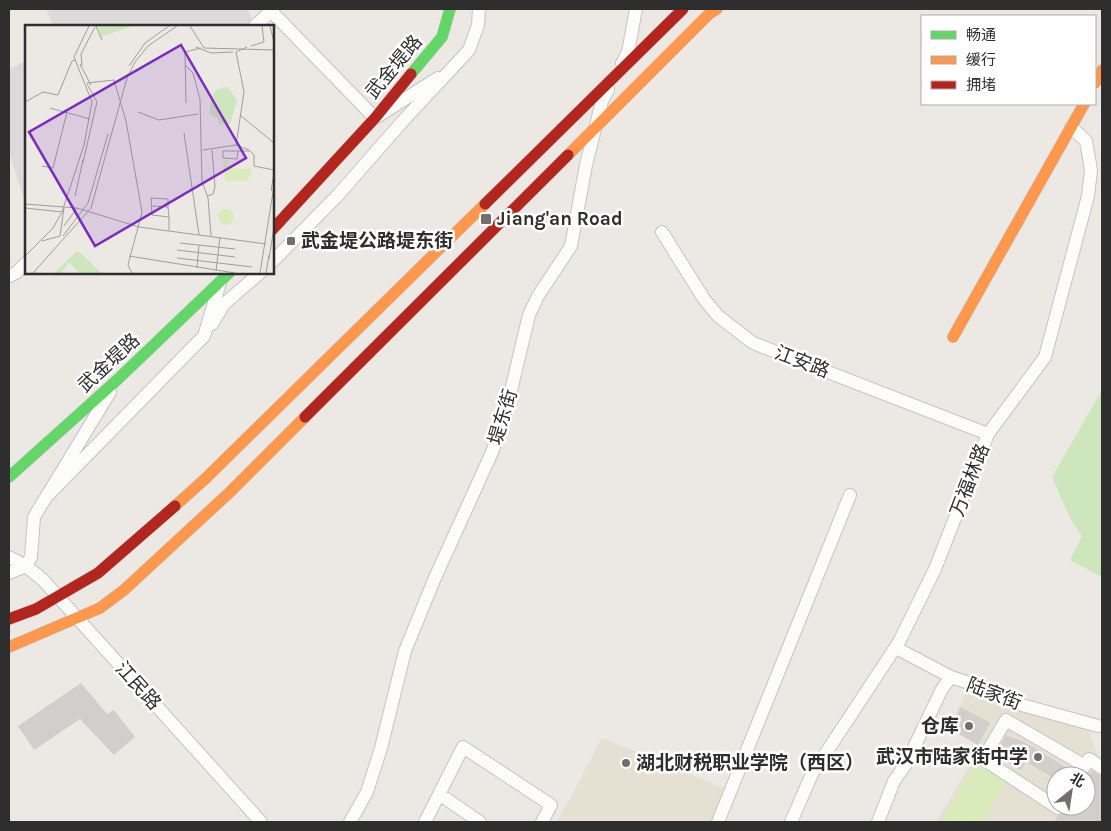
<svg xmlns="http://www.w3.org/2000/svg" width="1111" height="831" font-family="Karla,'Noto Sans SC',sans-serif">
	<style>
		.industrial { fill: #dcd9db }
		.education { fill: #e6e0d3; fill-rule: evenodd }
		.green { fill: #cee6be }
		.pitch { fill: #d9eabb }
		.building { fill: #d1cecb }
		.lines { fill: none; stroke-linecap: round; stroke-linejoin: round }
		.street-casing { stroke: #c5c4c5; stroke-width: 14 }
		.fast-casing { stroke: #c5c4c5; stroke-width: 12 }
		.slow-casing { stroke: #c5c4c5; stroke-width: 12 }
		.jam-casing { stroke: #c5c4c5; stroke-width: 12 }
		.street { stroke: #fcfcfb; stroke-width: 12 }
		.fast { stroke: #63d668; stroke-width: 11 }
		.slow { stroke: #ff974d; stroke-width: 11 }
		.jam { stroke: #b3261e; stroke-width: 11 }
		.poi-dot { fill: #706f6e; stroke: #fff; stroke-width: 2 }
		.labels { text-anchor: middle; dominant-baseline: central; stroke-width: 5; stroke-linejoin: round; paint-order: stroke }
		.street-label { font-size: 19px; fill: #2e2e2e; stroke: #fff }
		.poi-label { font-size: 19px; font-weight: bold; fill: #2e2e2e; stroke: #fff; text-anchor: start }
		.inset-road { fill: none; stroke: #a09e9b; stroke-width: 1 }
		.view { fill: #7b2cbf; fill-opacity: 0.15; stroke: #7b2cbf; stroke-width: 2.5 }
		.inset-edge { fill: none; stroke: #2e2e2e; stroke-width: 2.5 }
	</style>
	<rect width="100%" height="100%" fill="#ece8e4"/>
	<path class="industrial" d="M46 9H248L252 20 246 26H54Z
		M26 61V206L9 151V69Z"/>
	<path class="education" d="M968 689 1000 705 1087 728 1098 755 1102 759V822H936L981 747 949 728ZM1056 776H1086V806H1056Z
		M602 738 726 789 712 822H557Z"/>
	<path class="green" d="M1102 390V577L1070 560 1082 536 1070 518 1052 477Z"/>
	<path class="pitch" d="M975 764 1006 782 982 822H971L964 818 969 822H946L942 820Z"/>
	<path class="building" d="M81 683 107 714 114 710 135 737 114 755 80 719 34 750 18 726Z
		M961 707 990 723 978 745 949 728Z
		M1006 735 1026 743 1072 771 1070 776H1056V779L1026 762 1021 770 1005 761 1003 753 998 750Z
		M1092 771 1102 776V822H1054L1058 816 1065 812 1067 806H1086V779Z"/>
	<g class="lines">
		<defs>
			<path id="street" d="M269 9 375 118 438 78
				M255 26 271 11
				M622 63 628 52 636 9
				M662 232 704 299 718 316 753 343 988 434
				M272 262 338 195 402 122 469 50 478 25 479 9
				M9 276 16 273 26 263
				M212 324 224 304 261 272
				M47 496 204 336 220 283
				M9 557 26 566 43 580 261 822
				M9 573 26 566 31 557 34 517 110 392
				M896 648 951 677 996 692 1022 705 1098 726
				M1078 776 1089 759 1102 768
				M439 794 480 822
				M1059 806 1058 808 983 759 1006 720 1085 766
				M350 822 367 792 381 748 405 651 434 580 493 450 508 403 529 315 538 296 571 246 586 165 602 101 608 90
				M425 822 463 747 551 805 542 822
				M718 822 850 495
				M791 822 812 774 899 642 935 569 988 434 1045 357 1088 196 1091 170 1086 141 1071 127
				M878 822 894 781 906 764 942 689 951 677"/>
			<path id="fast" d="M411 74 442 37 450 9
				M9 477 117 380 230 272"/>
			<path id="slow" d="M1095 83 1102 70
				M568 155 709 14 717 9
				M953 337 1084 104
				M175 506 205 479 485 204
				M9 647 100 608 124 590 230 492 305 417"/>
			<path id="jam" d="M485 204 683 9
				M272 230 375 118 411 74
				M305 417 568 155
				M9 619 36 609 98 573 175 506"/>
		</defs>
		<use href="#street" class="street-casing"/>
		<use href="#fast" class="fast-casing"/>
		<use href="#slow" class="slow-casing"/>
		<use href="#jam" class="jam-casing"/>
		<use href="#street" class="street"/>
		<use href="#fast" class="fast"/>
		<use href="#slow" class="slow"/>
		<use href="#jam" class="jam"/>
	</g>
	<g class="poi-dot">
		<rect x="480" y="213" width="12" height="12" rx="2.5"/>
		<rect x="286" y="236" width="10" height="10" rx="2.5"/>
		<circle cx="969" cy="726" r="5"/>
		<circle cx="1038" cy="757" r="5"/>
		<circle cx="626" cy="763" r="5"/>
	</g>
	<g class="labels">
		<g class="street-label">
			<text transform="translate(394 67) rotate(-50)">武金堤路</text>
			<text transform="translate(802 362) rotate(21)">江安路</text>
			<text transform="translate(109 363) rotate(-43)">武金堤路</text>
			<text transform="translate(503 417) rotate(-73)">堤东街</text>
			<text transform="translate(970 480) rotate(-69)">万福林路</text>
			<text transform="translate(138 686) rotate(48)">江民路</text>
			<text transform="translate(994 694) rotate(21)">陆家街</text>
		</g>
		<g class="poi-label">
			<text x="497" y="219">Jiang'an Road</text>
			<text x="301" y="241">武金堤公路堤东街</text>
			<text x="959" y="726" text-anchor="end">仓库</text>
			<text x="1028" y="757" text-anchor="end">武汉市陆家街中学</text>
			<text x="636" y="763">湖北财税职业学院（西区）</text>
		</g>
	</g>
	<g transform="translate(25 25)">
		<rect width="249" height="249" fill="#ece8e4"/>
		<path d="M73 1H108L76 12ZM200 62 206 66 212 76 205 99H194V95L185 89 186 73 191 65ZM52 226 59 231 76 248H55L44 237 36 248H29Z" fill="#cee6be"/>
		<path d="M198 135H203V143L227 144 223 156H200ZM193 192a8 8 0 1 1 16 0a8 8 0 1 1-16 0Z" fill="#d9eabb"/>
		<path class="inset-road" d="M71 1 77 15M165 1 179 23 249 25M245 1 249 17M226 21 239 17 237 1M171 22 186 28 208 27M222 22 211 27 219 67 211 120 224 125M55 39 66 60M160 40 168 48 175 74 177 156 183 173 186 211M57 41 56 29 70 2M104 41 120 18 144 1M62 58 89 55 101 96 117 187 103 240 107 248M0 77 18 67 33 70 47 36 51 35M161 78 160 27 176 23M25 83 65 94M113 87 134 95 173 89M215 90 249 118M159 108 174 210M178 125 211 120M213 126 212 134 198 133V126H225L229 130V141L249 145M58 137 72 77 62 59M17 141 28 143 42 87M246 166 249 148M50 171 58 135M182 171 188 169 190 162 187 125M0 179 52 183 114 202 241 219M127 181 143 182M0 183 37 187M144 192 127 190 126 173 143 174V182L144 192V206M39 201 52 183M38 211 63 178 83 109M17 216 35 211 39 183M155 218 210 224M152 225 210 232M0 231 28 203 37 187 59 120 67 77 49 32 64 1M104 231 210 248M152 233 227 242M244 234 249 202M172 243 174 220M191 246 195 212M8 248 66 183 102 53 110 37 123 21 152 1M235 248 249 161M241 248 244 230"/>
		<path class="view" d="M156 20 221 133 70 221 4 107Z"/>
		<rect width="249" height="249" class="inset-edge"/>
	</g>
	<rect width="1111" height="831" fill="none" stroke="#2e2e2e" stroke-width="20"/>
	<rect x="921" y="15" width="175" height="90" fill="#ffffff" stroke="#ababab"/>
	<rect x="931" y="31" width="25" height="8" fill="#63d668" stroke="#ababab"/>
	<text x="966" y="40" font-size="15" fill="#2e2e2e">畅通</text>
	<rect x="931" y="56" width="25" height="8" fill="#ff974d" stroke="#ababab"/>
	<text x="966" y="65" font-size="15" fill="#2e2e2e">缓行</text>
	<rect x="931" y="81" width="25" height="8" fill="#b3261e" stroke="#ababab"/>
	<text x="966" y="90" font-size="15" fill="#2e2e2e">拥堵</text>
	<g transform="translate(1071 791) rotate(30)"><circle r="24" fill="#ffffff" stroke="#ababab"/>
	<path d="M0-4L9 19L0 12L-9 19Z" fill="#706f6e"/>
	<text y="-8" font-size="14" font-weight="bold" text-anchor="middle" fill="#2e2e2e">北</text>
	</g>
</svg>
